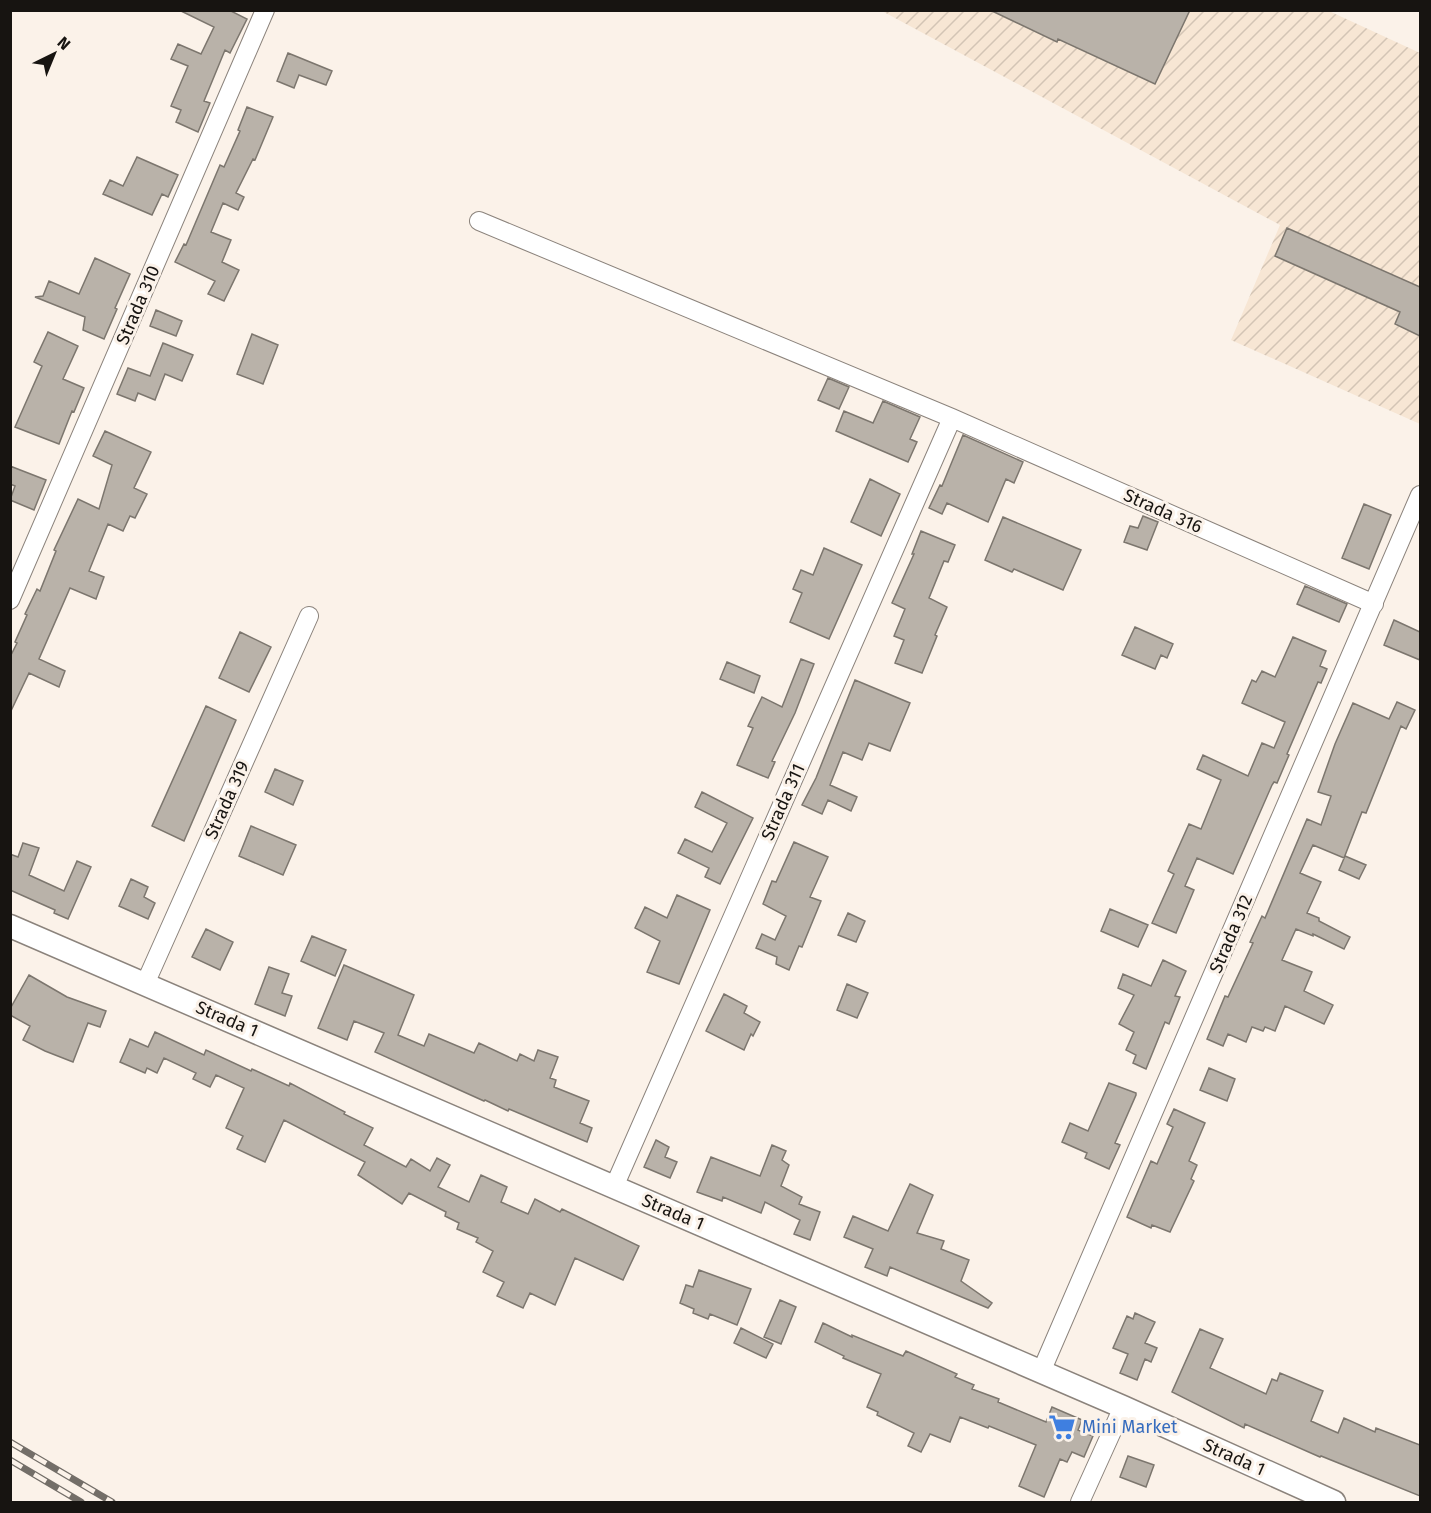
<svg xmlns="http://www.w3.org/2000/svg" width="1431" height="1513" font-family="'Fira Sans',sans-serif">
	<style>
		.industrial { fill: url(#industrial-furrows) }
		.building { fill: #b9b2a9; stroke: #7c766e; stroke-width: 1.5 }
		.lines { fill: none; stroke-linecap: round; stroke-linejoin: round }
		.minor-casing { stroke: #8b837c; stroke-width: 20 }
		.major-casing { stroke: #8b837c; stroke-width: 25 }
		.minor { stroke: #fff; stroke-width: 18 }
		.major { stroke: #fff; stroke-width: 22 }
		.rail-casing { stroke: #736e68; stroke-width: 7 }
		.rail { stroke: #fbf2e9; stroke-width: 4.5; stroke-dasharray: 14; stroke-linecap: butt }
		.labels { text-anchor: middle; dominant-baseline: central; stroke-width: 6; stroke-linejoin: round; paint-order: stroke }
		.street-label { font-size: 18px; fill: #171411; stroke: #fbf2e9 }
		.shop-label { font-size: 18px; fill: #366cbe; stroke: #fbf2e9; text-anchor: start }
	</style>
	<defs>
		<pattern id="industrial-furrows" width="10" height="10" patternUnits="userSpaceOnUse" patternTransform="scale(1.5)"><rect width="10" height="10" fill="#f7e6d4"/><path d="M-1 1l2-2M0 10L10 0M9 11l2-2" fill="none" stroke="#d3c4b5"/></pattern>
	</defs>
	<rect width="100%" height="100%" fill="#fbf2e9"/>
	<path class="industrial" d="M882 11H1329L1420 53V424L1231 340 1280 225Z"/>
	<path class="building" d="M179 10H229L247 19 230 53 225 50 204 101 210 103 198 132 176 122 181 110 171 106 188 66 171 59 178 44 201 54 214 27Z
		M990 10H1190L1155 84 1058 39 1057 42Z
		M288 53 332 71 326 85 299 75 294 88 277 81Z
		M247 107 273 117 255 160 253 159 236 193 244 197 238 210 223 203 211 232 231 240 222 262 239 270 224 301 208 294 215 281 175 262 184 244 186 245 220 165 224 167 240 131 238 130Z
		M137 157 178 175 168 197 162 194 152 215 103 194 110 180 123 186Z
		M1287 228 1420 287V336L1395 324 1400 312 1275 256Z
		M95 258 130 274 115 308 117 309 104 339 83 330 85 317 35 297 43 296 49 281 79 294Z
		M156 310 182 321 176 336 150 326Z
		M48 332 78 346 63 379 84 388 74 412 72 411 59 444 15 427 42 366 34 362Z
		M252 334 278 345 263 384 237 374Z
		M163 343 193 355 182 381 165 374 155 400 138 393 135 401 117 394 128 368 150 376Z
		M828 378 849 387 839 409 818 400Z
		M883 401 920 417 910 439 917 442 908 462 836 431 844 411 873 423Z
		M105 431 151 452 134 488 147 494 135 518 130 516 123 531 108 524 89 571 104 577 96 599 70 588 39 659 65 671 59 687 29 673 10 713V657L17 643 15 642 27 615 25 614 37 589 40 591 56 551 54 550 78 499 99 509 112 465 93 456Z
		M963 435 1023 462 1014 483 1006 479 988 522 947 503 942 514 929 508 940 485 942 486Z
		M10 466 46 480 34 510 10 500 15 486 10 484Z
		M870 479 900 494 881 536 851 522Z
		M1364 504 1391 515 1369 569 1342 558Z
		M1143 516 1158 522 1147 550 1124 542 1130 526 1138 528Z
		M1003 517 1081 550 1063 590 1014 569 1012 572 985 560Z
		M921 531 955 545 948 562 944 561 929 598 947 607 935 635 937 636 922 673 895 663 904 640 894 636 905 609 892 603 914 554H912Z
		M824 548 862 565 829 639 790 622 802 593 793 589 801 570 813 575Z
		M1305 586 1347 604 1339 622 1297 604Z
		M1394 620 1420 632V660L1384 645Z
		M1135 627 1173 644 1167 658 1161 655 1155 669 1122 655Z
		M240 632 271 647 249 692 219 678Z
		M1293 637 1326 651 1320 666 1327 669 1321 683 1318 682 1287 754 1289 755 1277 783 1274 782 1272 785 1233 874 1197 858 1185 886 1194 890 1176 933 1152 923 1174 874 1168 871 1189 824 1201 829 1221 780 1197 769 1203 755 1248 776 1262 743 1274 748 1285 722 1242 703 1252 680 1256 682 1262 671 1275 677Z
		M801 659 814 664 795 713 772 761 775 762 768 778 737 765 753 728 748 726 762 697 782 707Z
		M727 662 760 676 754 693 720 679Z
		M855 680 910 703 890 751 869 743 862 760 843 752 830 785 857 797 851 811 828 800 822 814 802 805 816 778Z
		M1397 702 1415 710 1406 729 1401 726 1366 813 1362 812 1344 858 1313 845 1300 873 1321 882 1307 913 1319 918V921L1350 937 1344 949 1313 934V936L1296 929 1282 960 1312 972 1304 991 1333 1005 1324 1024 1285 1006 1275 1031 1265 1027 1263 1031 1252 1027 1246 1042 1228 1034 1223 1046 1207 1039 1225 996 1228 997 1253 943 1250 942 1262 916 1265 918 1307 819 1321 825 1331 796 1318 792 1335 744 1353 703 1389 719Z
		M206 706 236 720 184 841 152 826Z
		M275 769 303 781 293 805 265 792Z
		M702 792 753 818 720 884 705 877 709 868 678 853 685 839 712 852 727 823 695 807Z
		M251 826 296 845 283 875 239 856Z
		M794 842 828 857 810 897 821 901 802 947 799 946 789 970 776 964 777 957 756 948 762 934 775 940 786 916 763 904 772 881 776 882Z
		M23 843 39 848 29 875 64 891 77 861 91 867 68 919 54 913 55 910 10 890V854L18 857Z
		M1345 856 1366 865 1359 879 1339 870Z
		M131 879 148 887 144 897 155 903 148 919 119 906Z
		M677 895 710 910 679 984 647 972 660 941 635 928 645 907 667 918Z
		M1110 909 1148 925 1138 947 1101 931Z
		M848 913 865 921 856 942 838 935Z
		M206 929 233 942 220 970 192 957Z
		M312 936 346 950 335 976 301 961Z
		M1163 960 1186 971 1175 996 1180 997 1169 1024 1165 1022 1146 1069 1133 1063 1136 1055 1126 1050 1134 1032 1119 1024 1134 995 1118 988 1123 974 1151 986Z
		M344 965 414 995 398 1035 424 1046 429 1034 474 1053 479 1043 517 1061 520 1054 534 1061 538 1050 558 1057 550 1078 556 1080 554 1087 589 1101 580 1123 592 1128 587 1142 509 1109 508 1111 485 1100 484 1101 375 1052 384 1033 354 1021 347 1040 318 1028Z
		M269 967 289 974 282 993 292 996 285 1016 255 1004Z
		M29 975 67 997 106 1011 100 1027 88 1023 73 1062 45 1051 23 1040 30 1026 10 1015V1009Z
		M847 984 868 993 857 1018 837 1010Z
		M724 994 747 1006 744 1013 760 1022 753 1036 751 1034 744 1050 706 1031Z
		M155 1032 204 1055 206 1050 251 1071 252 1069 289 1086 290 1083 345 1112 344 1114 373 1128 364 1145 406 1167 411 1159 430 1171 437 1158 450 1165 438 1187 469 1202 481 1175 507 1187 501 1202 528 1214 535 1199 560 1212 562 1209 639 1246 623 1280 575 1258 555 1305 530 1293 523 1308 497 1296 504 1282 483 1272 493 1251 476 1242 478 1238 457 1229 459 1223 445 1216 446 1212 409 1193 402 1204 358 1175 365 1162 284 1120 265 1162 237 1149 243 1136 226 1128 244 1088 216 1075 210 1087 193 1079 196 1073 164 1058 157 1073 147 1068 145 1073 120 1062 130 1039 148 1047Z
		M1209 1068 1235 1079 1227 1101 1200 1090Z
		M1109 1083 1136 1093V1095L1115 1143 1120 1145 1109 1169 1085 1158 1087 1153 1062 1142 1070 1123 1088 1131Z
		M1174 1109 1205 1123 1189 1161 1197 1165 1191 1179 1194 1181 1170 1232 1152 1225 1151 1228 1127 1217 1151 1161 1157 1164 1173 1127 1167 1124Z
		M656 1140 669 1147 665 1157 677 1162 670 1178 644 1167Z
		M772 1145 786 1151 782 1160 789 1165 781 1186 802 1197 799 1204 820 1212 810 1240 794 1234 800 1220 765 1202 761 1213 723 1197 722 1201 697 1192 711 1157 760 1176Z
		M910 1184 933 1195 917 1233 944 1241 941 1249 969 1260 961 1281 992 1303 988 1308 890 1267 887 1276 865 1267 873 1249 844 1237 853 1216 888 1231Z
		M699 1270 751 1289 737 1325 710 1314 708 1319 693 1313 694 1309 680 1303 686 1285 693 1287Z
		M780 1300 796 1307 781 1344 764 1337Z
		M1135 1313 1155 1322 1145 1343 1157 1348 1151 1362 1145 1359 1137 1380 1120 1373 1128 1354 1113 1348 1127 1316 1133 1319Z
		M823 1323 852 1337V1335L903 1356 906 1351 957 1374 955 1377 974 1385 972 1389 999 1399 998 1402 1046 1422 1052 1407 1082 1420 1078 1430 1093 1436 1084 1457 1072 1452 1067 1462 1060 1459 1044 1497 1019 1486 1036 1445 989 1426 988 1428 960 1417 950 1442 930 1434 921 1452 908 1446 914 1433 877 1415 878 1412 867 1407 881 1374 843 1358 844 1356 815 1342Z
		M741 1328 773 1344 766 1358 734 1343Z
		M1200 1329 1223 1339 1210 1368 1266 1394 1272 1379 1277 1381 1280 1373 1323 1391 1311 1421 1338 1433 1344 1418 1375 1432 1376 1428 1420 1445V1496L1321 1456 1320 1457 1245 1424 1244 1428 1172 1392Z
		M1128 1456 1154 1465 1146 1487 1120 1477Z"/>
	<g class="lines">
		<defs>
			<path id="minor" d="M479 221 952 418 1374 604
				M10 600 265 10
				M145 984 309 616
				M614 1187 952 418
				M1041 1372 1420 495
				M1080 1502 1123 1407"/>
			<path id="major" d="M10 926 1123 1407 1334 1502"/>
		</defs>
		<use href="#minor" class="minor-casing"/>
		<use href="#major" class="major-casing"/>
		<use href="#minor" class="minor"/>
		<use href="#major" class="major"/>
		<defs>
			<path id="rail" d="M10 1442 112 1502
				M10 1460 81 1502"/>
		</defs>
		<use href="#rail" class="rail-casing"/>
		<use href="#rail" class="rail"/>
	</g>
	<defs>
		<symbol id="supermarket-bare" viewBox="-9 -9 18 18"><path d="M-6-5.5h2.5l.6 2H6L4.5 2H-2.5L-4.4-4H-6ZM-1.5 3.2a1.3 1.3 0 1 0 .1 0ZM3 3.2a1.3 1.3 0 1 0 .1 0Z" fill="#3f7fe0" stroke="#fbf2e9" stroke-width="2.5" paint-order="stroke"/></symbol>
	</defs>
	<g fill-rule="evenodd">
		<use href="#supermarket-bare" x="1043" y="1408" width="38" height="38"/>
	</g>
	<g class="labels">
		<g class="street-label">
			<text transform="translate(138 305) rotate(-67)">Strada 310</text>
			<text transform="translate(1163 511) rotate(24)">Strada 316</text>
			<text transform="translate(227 800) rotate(-66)">Strada 319</text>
			<text transform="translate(783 802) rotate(-66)">Strada 311</text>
			<text transform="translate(1231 934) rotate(-67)">Strada 312</text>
			<text transform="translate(227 1019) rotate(23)">Strada 1</text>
			<text transform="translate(673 1212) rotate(23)">Strada 1</text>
			<text transform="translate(1234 1457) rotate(24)">Strada 1</text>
		</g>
		<g class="shop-label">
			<text x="1082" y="1427">Mini Market</text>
		</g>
	</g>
	<rect width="1431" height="1513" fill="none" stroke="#171411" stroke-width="24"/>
	<g transform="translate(54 54) rotate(43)" stroke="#fbf2e9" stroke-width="4.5" paint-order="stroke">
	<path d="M0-4.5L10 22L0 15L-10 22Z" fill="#171411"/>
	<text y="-9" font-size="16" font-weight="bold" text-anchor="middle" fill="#171411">N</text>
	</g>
</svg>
